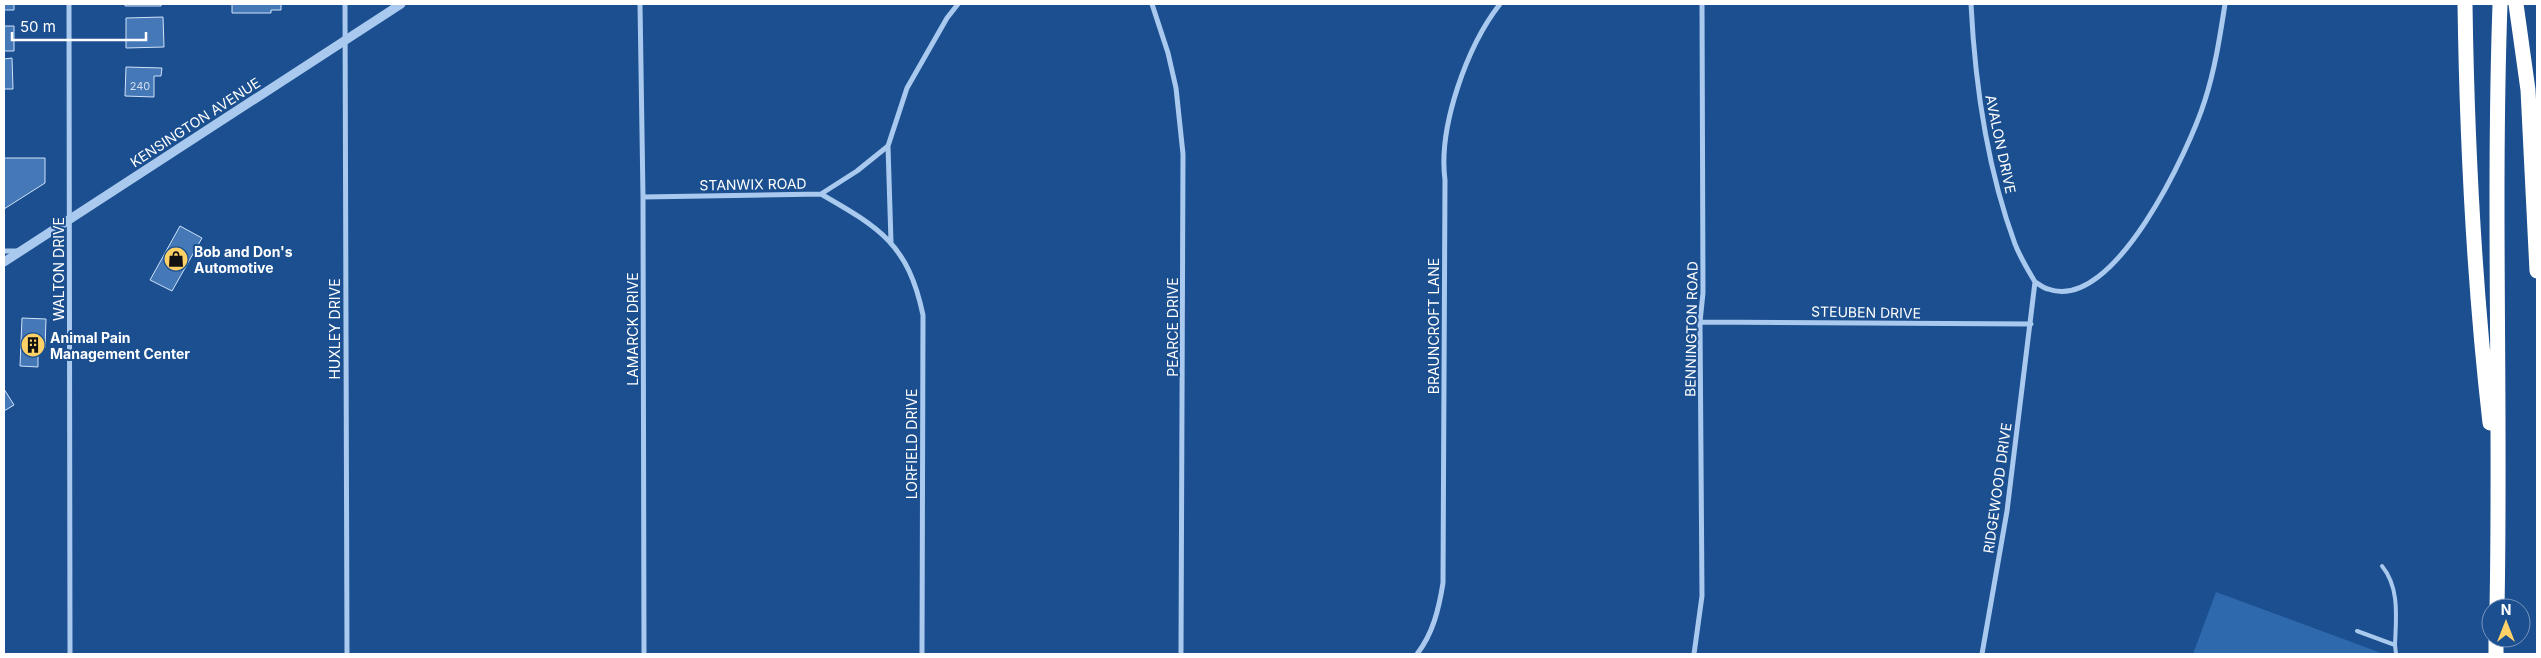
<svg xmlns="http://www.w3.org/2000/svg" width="2541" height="658" font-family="Inter,sans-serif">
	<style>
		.green { fill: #2e69ad }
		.building { fill: #4478b7; stroke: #cfe3fa }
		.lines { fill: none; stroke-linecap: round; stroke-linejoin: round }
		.service { stroke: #a9c9ee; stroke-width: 4 }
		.minor { stroke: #a9c9ee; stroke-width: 5 }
		.tertiary { stroke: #a9c9ee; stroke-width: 9 }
		.motorway { stroke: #fff; stroke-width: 15 }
		.labels { text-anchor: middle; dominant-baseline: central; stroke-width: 4; stroke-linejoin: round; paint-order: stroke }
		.number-label { font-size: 11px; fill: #d0dded }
		.street-label { font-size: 14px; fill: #fff; stroke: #1b4f8f }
		.poi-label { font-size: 14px; font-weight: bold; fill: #fff; stroke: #1b4f8f; text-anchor: start }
	</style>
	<rect width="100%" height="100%" fill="#1b4f8f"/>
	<path class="green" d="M2216 592 2384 654H2193Z"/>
	<path class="building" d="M4 4H14V10H4Z
		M125 4H161V6H125Z
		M232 4H281V10H271V13H232Z
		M163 17 164 47 126 48V18Z
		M4 26H14V51H4Z
		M12 58 13 89H4V59Z
		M126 67 162 68 161 76H154V97L125 96Z
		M4 158H45V183L4 209Z
		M180 226 202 238 172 291 150 280Z
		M22 318 46 319 45 348 38 347V367L20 366Z
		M4 389 14 405 4 411Z"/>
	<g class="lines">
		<path class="service" d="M2382 566C2400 588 2396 618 2395 645
			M2357 631 2395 645 2396 654"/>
		<path class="minor" d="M69 4 70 654
			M345 4 347 654
			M640 4 643 197 644 654
			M1152 4 1168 53 1176 88 1183 154 1181 654
			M1971 4C1975 85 1987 168 2015 244 2020 257 2028 270 2035 282
			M888 146 891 242
			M821 194C880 228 908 244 923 315L922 654
			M643 197 821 194 857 171 888 146 907 88 947 18 958 4
			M4 251H18
			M2035 282C2039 284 2043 288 2048 289 2114 314 2190 148 2205 100 2215 69 2220 36 2225 4
			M1700 322 2031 324
			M1417 654C1433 634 1439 608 1443 583L1445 180C1438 127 1467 46 1500 4
			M1694 654 1702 596 1700 322 1703 293 1702 4
			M1982 654 2007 511 2035 282"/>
		<path class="tertiary" d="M4 262 401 4"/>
		<path class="motorway" d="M2465 4C2467 144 2474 283 2490 423
			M2516 4 2528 90 2537 271
			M2497 608C2501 407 2493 205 2500 4
			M2496 654V638"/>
	</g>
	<defs>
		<symbol id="shop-disc" viewBox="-11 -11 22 22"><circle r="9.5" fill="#ffd166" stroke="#1b4f8f"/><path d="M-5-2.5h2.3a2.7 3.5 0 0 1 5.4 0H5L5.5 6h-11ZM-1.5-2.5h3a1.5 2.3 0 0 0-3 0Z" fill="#111"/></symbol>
		<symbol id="building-disc" viewBox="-11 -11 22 22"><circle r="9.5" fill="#ffd166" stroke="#1b4f8f"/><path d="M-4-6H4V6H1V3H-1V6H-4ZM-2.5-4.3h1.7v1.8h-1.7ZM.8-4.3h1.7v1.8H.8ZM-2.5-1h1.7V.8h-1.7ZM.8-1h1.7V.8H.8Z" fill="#111"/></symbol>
	</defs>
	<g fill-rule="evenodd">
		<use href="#shop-disc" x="162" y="245" width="28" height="28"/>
		<use href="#building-disc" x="19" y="331" width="28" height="28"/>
	</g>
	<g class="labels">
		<g class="number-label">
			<text x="140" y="86">240</text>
		</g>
		<g class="street-label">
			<text transform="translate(195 122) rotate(-33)">KENSINGTON AVENUE</text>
			<text transform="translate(2001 144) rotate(78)">AVALON DRIVE</text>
			<text transform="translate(753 184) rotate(-1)">STANWIX ROAD</text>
			<text transform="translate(58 269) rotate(-90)">WALTON DRIVE</text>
			<text transform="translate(1866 312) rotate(1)">STEUBEN DRIVE</text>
			<text transform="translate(1433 326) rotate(-90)">BRAUNCROFT LANE</text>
			<text transform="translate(1172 327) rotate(-90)">PEARCE DRIVE</text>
			<text transform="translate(334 329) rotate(-90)">HUXLEY DRIVE</text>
			<text transform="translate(632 329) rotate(-90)">LAMARCK DRIVE</text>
			<text transform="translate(1691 329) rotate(-89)">BENNINGTON ROAD</text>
			<text transform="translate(911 444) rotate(-90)">LORFIELD DRIVE</text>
			<text transform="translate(1997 488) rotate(-82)">RIDGEWOOD DRIVE</text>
		</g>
		<g class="poi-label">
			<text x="194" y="251">Bob and Don's<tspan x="194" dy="16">Automotive</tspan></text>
			<text x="50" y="337">Animal Pain<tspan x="50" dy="16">Management Center</tspan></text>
		</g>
	</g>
	<rect width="2541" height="658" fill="none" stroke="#ffffff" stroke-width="10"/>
	<g transform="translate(2506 623)"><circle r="24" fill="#1b4f8f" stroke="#7695bc"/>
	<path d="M0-4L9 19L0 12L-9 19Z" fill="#ffd166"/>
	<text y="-8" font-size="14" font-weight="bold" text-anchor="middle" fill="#ffffff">N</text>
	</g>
	<path d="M12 32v8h134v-8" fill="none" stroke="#ffffff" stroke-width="2.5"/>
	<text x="20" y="32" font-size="15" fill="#ffffff" stroke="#1b4f8f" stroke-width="4" paint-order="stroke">50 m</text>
</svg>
